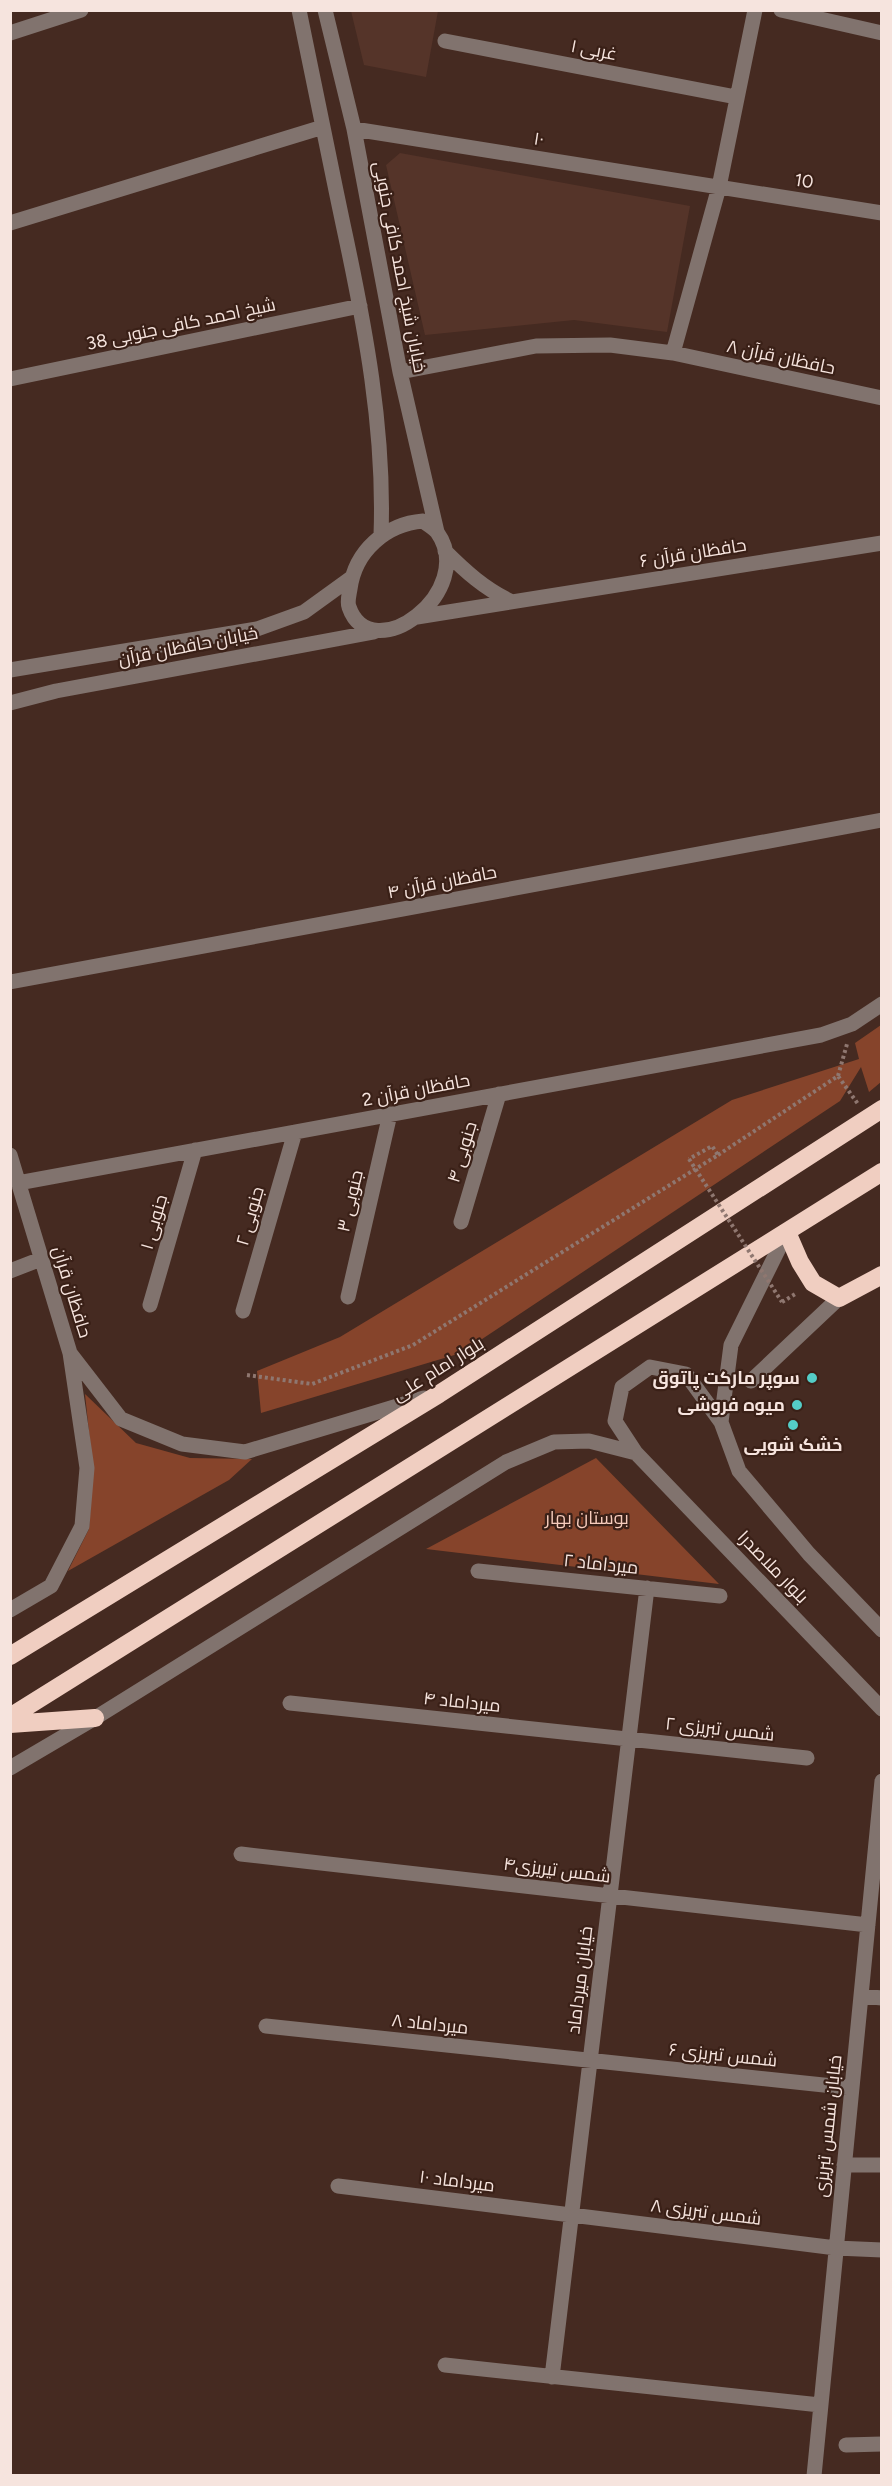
<svg xmlns="http://www.w3.org/2000/svg" width="892" height="2486" font-family="Figtree,Cairo,sans-serif">
	<style>
		.built { fill: #553429 }
		.green { fill: #86442b }
		.lines { fill: none; stroke-linecap: round; stroke-linejoin: round }
		.path { stroke: #8f7770; stroke-width: 4; stroke-dasharray: 3 3; stroke-linecap: butt }
		.minor { stroke: #81736e; stroke-width: 15 }
		.highway { stroke: #f0cec1; stroke-width: 18 }
		.path-bridge { stroke: #8f7770; stroke-width: 4; stroke-dasharray: 3 3; stroke-linecap: butt }
		.poi-dot { fill: #54cdc7; stroke: #3a2017; stroke-width: 2 }
		.labels { text-anchor: middle; dominant-baseline: central; stroke-width: 4.5; stroke-linejoin: round; paint-order: stroke }
		.street-label { font-size: 18px; fill: #f6e4de; stroke: #3a2017 }
		.poi-label { font-size: 18px; font-weight: bold; fill: #f6e4de; stroke: #3a2017; text-anchor: end }
		.park-label { font-size: 18px; fill: #f7ccbc; stroke: #3a2017 }
	</style>
	<rect width="100%" height="100%" fill="#452a21"/>
	<path class="built" d="M351 11H438L426 77 364 65Z
		M400 153 690 206 667 332 574 320 425 335 386 165Z"/>
	<path class="green" d="M881 1025V1082L869 1092 861 1067 840 1101 461 1353 261 1413 257 1371 340 1337 732 1100 859 1059 855 1043Z
		M85 1394 136 1443 190 1458 252 1459 229 1480 68 1571 89 1529 93 1470Z
		M596 1458 719 1584 426 1549Z"/>
	<g class="lines">
		<path class="path" d="M838 1076 847 1044
			M718 1155 838 1076 858 1104
			M782 1302 797 1293
			M247 1375 312 1384 413 1345 718 1155 712 1146 689 1159"/>
		<path class="minor" d="M299 10C314 82 328 153 343 224 365 326 385 430 381 535
			M325 10 354 129 400 372 437 532
			M781 10 882 33
			M10 33 81 10
			M445 41 736 97
			M354 129 882 213
			M10 223 323 127
			M673 353 882 398
			M400 372 536 346 610 345 673 353 719 187 755 10
			M10 379 360 306
			M423 521C427 524 434 528 437 532 479 591 371 671 349 607 347 602 349 595 350 589 355 551 386 524 423 521Z
			M445 551C466 572 484 588 510 601
			M417 617 882 543
			M10 670 257 629 304 612 351 578
			M10 703 56 691 374 632
			M10 982 882 820
			M10 1155 70 1353 121 1419 182 1444 245 1452 424 1398
			M18 1183 821 1035 852 1024 882 1004
			M461 1222 499 1094
			M10 1271 41 1259
			M348 1297 390 1114
			M150 1305 195 1150
			M243 1311 295 1132
			M751 1381 839 1298
			M721 1422 731 1345 787 1232
			M478 1571 720 1596
			M10 1610 51 1586 82 1526 87 1468 70 1353
			M882 1630 809 1554 739 1471 721 1422 686 1374 650 1367 622 1387 615 1421 636 1453 882 1709
			M290 1703 807 1758
			M10 1768 95 1718 506 1462 554 1442 589 1441 636 1453
			M241 1854 868 1925
			M861 1996 882 1998
			M266 2026 852 2088
			M844 2165H882
			M338 2186 836 2248 882 2250
			M445 2365 820 2405
			M552 2377 647 1588
			M846 2445 882 2444
			M814 2476 882 1781"/>
		<path class="highway" d="M787 1232 800 1262 813 1283 839 1298 882 1275
			M10 1656 439 1394 882 1109
			M10 1717 882 1172
			M10 1724 95 1718"/>
		<path class="path-bridge" d="M689 1159 782 1302"/>
	</g>
	<g class="poi-dot">
		<circle cx="812" cy="1378" r="6"/>
		<circle cx="797" cy="1405" r="6"/>
		<circle cx="793" cy="1425" r="6"/>
	</g>
	<g class="labels">
		<g class="street-label">
			<text transform="translate(594 50) rotate(11)">۱ غربی</text>
			<text transform="translate(539 139) rotate(9)">۱۰</text>
			<text transform="translate(804 181) rotate(9)">10</text>
			<text transform="translate(400 267) rotate(79)">خیابان شیخ احمد کافی جنوبی</text>
			<text transform="translate(181 324) rotate(-12)">شیخ احمد کافی جنوبی 38</text>
			<text transform="translate(781 357) rotate(12)">حافظان قرآن ۸</text>
			<text transform="translate(693 553) rotate(-9)">حافظان قرآن ۶</text>
			<text transform="translate(188 646) rotate(-11)">خیابان حافظان قرآن</text>
			<text transform="translate(442 882) rotate(-11)">حافظان قرآن ۴</text>
			<text transform="translate(416 1090) rotate(-11)">حافظان قرآن 2</text>
			<text transform="translate(462 1152) rotate(-73)">جنوبی ۴</text>
			<text transform="translate(350 1201) rotate(-77)">جنوبی ۳</text>
			<text transform="translate(250 1216) rotate(-74)">جنوبی ۲</text>
			<text transform="translate(154 1222) rotate(-74)">جنوبی ۱</text>
			<text transform="translate(72 1292) rotate(73)">حافظان قرآن</text>
			<text transform="translate(438 1369) rotate(-32)">بلوار امام علی</text>
			<text transform="translate(601 1564) rotate(6)">میرداماد ۲</text>
			<text transform="translate(773 1567) rotate(46)">بلوار ملاصدرا</text>
			<text transform="translate(462 1702) rotate(6)">میرداماد ۴</text>
			<text transform="translate(720 1729) rotate(6)">شمس تبریزی ۲</text>
			<text transform="translate(557 1870) rotate(7)">شمس تیریزی۴</text>
			<text transform="translate(580 1980) rotate(-83)">خیابان میرداماد</text>
			<text transform="translate(430 2024) rotate(6)">میرداماد ۸</text>
			<text transform="translate(723 2055) rotate(6)">شمس تبریزی ۶</text>
			<text transform="translate(828 2126) rotate(-84)">خیابان شمس تبریزی</text>
			<text transform="translate(457 2181) rotate(7)">میرداماد ۱۰</text>
			<text transform="translate(706 2212) rotate(7)">شمس تبریزی ۸</text>
		</g>
		<g class="poi-label">
			<text x="800" y="1378">سوپر مارکت پاتوق</text>
			<text x="785" y="1405">میوه فروشی</text>
			<text x="793" y="1445" text-anchor="middle">خشک شویی</text>
		</g>
		<g class="park-label">
			<text x="587" y="1518">بوستان بهار</text>
		</g>
	</g>
	<rect width="892" height="2486" fill="none" stroke="#f6e4de" stroke-width="24"/>
</svg>
